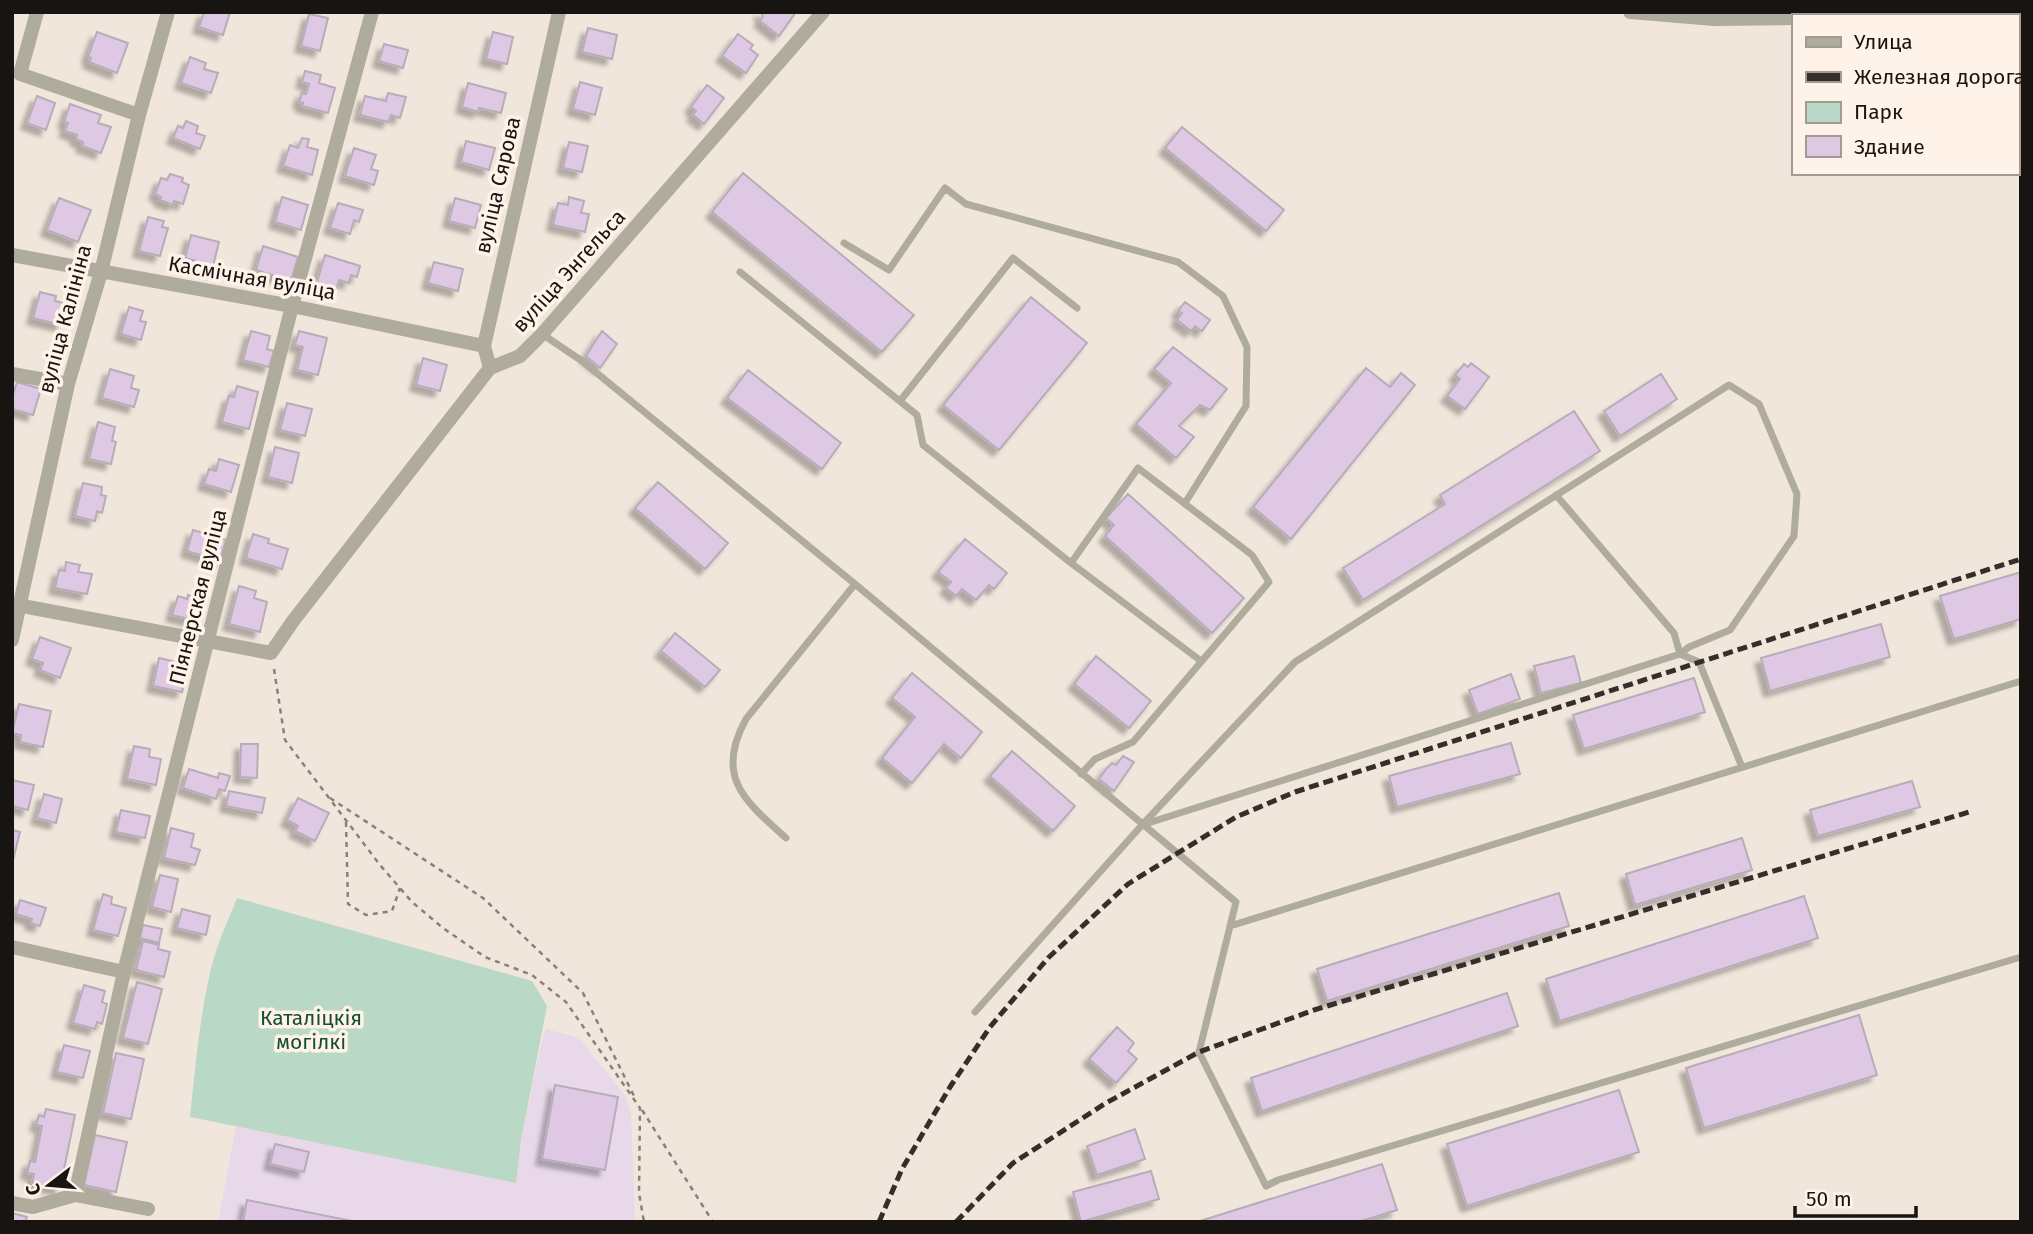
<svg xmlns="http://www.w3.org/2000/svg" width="2033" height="1234" font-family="'Fira Sans',sans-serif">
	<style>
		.industrial { fill: #e9d8e9 }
		.green { fill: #b9d8c5 }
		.building { fill: #dfc8e4; stroke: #b6adb8; stroke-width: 2; filter: url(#shadow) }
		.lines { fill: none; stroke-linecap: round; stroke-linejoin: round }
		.path { stroke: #888079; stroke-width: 2.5; stroke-dasharray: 5 5; stroke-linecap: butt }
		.service { stroke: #afab9d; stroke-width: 7 }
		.minor { stroke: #afab9d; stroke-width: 14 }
		.rail { stroke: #342f2b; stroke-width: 5; stroke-dasharray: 10 5; stroke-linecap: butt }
		.labels { text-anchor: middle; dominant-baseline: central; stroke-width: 7; stroke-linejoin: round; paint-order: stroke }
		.street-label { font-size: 21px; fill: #181411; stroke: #fff3e9 }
		.park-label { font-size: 21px; fill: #134d32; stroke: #fff3e9 }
	</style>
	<defs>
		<filter id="shadow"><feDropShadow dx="-6" dy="6" stdDeviation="2" flood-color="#0004"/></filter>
	</defs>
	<rect width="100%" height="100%" fill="#f1e6dc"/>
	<path class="industrial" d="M546 1029 578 1037 625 1095 631 1113 635 1222H218L236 1126 516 1183 521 1140 541 1044Z"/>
	<path class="green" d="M237 898 532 981 547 1006 521 1140 516 1183 190 1117C196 1062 200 1007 215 954 221 935 230 916 237 898Z"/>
	<path class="building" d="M204 12H230L223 35 199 27Z
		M760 12H796L779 36 760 21 763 16Z
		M309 14 328 18 320 51 301 46Z
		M588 28 617 35 612 59 582 52Z
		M97 32 128 43 117 73 89 62 91 58 88 57Z
		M493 32 513 37 507 64 486 59Z
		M738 34 753 45 750 49 758 55 746 73 722 56Z
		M384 44 408 50 403 68 379 61Z
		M190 57 206 63 204 69 218 73 211 93 181 83Z
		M305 71 321 75 319 83 335 88 328 113 302 106 303 103 299 102 302 93 306 94 309 84 302 82Z
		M580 82 602 88 595 115 573 109Z
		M468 83 506 93 501 113 479 108 478 112 462 107Z
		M707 85 724 98 704 124 693 115 696 111 691 107Z
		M388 93 406 97 400 118 391 115 388 122 360 115 365 96 386 101Z
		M37 96 55 103 46 130 27 123Z
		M70 104 101 115 98 123 111 127 101 153 82 146 83 142 76 139 77 135 65 131 68 123 64 122Z
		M186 121 198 126 196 133 205 136 200 149 173 138 178 126 183 128Z
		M1182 127 1284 210 1266 231 1165 148Z
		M302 138 309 139 307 147 318 150 312 175 283 166 290 145 298 148Z
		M466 141 495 148 489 170 461 162Z
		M569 142 588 146 582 172 563 168Z
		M354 148 376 155 371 169 378 171 374 185 345 176Z
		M743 173 914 315 882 352 712 212Z
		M170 174 183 178 182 182 189 185 183 204 174 201 173 205 160 200 161 197 155 194 161 178 167 180Z
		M282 197 308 205 301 230 275 222Z
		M569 197 584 201 581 213 589 214 585 232 553 225 558 203 568 205Z
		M59 198 91 210 78 242 47 230Z
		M455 198 481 205 475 228 449 221Z
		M338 203 363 210 359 222 354 220 350 234 330 228Z
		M148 217 164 221 162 227 168 228 160 256 139 251Z
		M191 235 219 242 212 270 196 266 197 261 185 258Z
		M263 246 298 257 291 281 256 270Z
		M325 255 360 266 357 277 351 275 349 283 339 280 337 288 317 282Z
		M434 262 463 269 458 291 428 283Z
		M40 292 56 296 55 301 67 304 61 325 33 318Z
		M1031 297 1087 343 999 450 943 405Z
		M1185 302 1210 320 1202 331 1195 326 1191 331 1177 320 1182 313 1178 311Z
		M129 307 143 311 140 321 146 322 141 340 121 334Z
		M251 331 270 336 267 349 274 351 269 367 243 360Z
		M299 331 327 338 318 375 297 370 303 347 295 345Z
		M602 331 617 344 600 368 586 356Z
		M1173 347 1227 389 1210 410 1200 405 1179 426 1194 437 1176 458 1136 424 1171 383 1154 369Z
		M423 358 447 365 440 391 416 385Z
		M1471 363 1489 377 1465 409 1447 396 1460 379 1455 375 1464 364 1468 367Z
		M1366 368 1390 387 1401 373 1415 385 1291 539 1253 507Z
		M110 369 134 376 131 388 139 390 134 407 102 398Z
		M748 370 841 443 822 469 727 398Z
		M1661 374 1677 399 1620 436 1604 411Z
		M17 382 41 389 33 415 12 409V398Z
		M237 386 258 392 249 429 222 422 229 396 234 397Z
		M287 403 312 409 305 436 280 430Z
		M1574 411 1600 451 1363 600 1343 568 1445 504 1440 495Z
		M98 422 115 427 112 441 116 442 111 464 89 459Z
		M275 447 299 453 292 483 268 477Z
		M219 459 239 465 231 492 204 484 209 469 216 471Z
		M658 482 728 543 705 569 635 508Z
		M83 483 102 487 101 495 106 496 102 513 97 511 95 521 75 516Z
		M1128 494 1244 598 1212 633 1105 536 1114 525 1106 518Z
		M193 530 226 540 220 561 187 551Z
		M253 534 269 539 268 543 288 549 282 569 246 558Z
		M965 539 1007 573 994 589 989 585 976 600 962 589 956 596 946 588 951 582 938 572Z
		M66 562 80 565 78 572 92 574 87 594 55 588 59 570 65 571Z
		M2021 572V619L1954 639 1940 596Z
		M239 586 256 591 254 598 267 602 260 632 229 624Z
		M188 595 202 599 196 621 172 615 178 596 187 599Z
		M1881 624 1890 657 1770 691 1761 658Z
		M675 633 720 670 705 687 661 651Z
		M40 637 71 648 60 678 40 670 43 663 32 659Z
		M1096 656 1151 701 1129 728 1074 684Z
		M1574 656 1581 683 1541 693 1534 666Z
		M159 658 189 665 182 692 153 686Z
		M912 673 982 732 961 758 944 744 912 783 882 758 915 717 892 698Z
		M1511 674 1520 699 1478 714 1469 690Z
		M1694 678 1705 712 1584 749 1573 715Z
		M19 704 51 711 43 747 20 742 21 735 12 733Z
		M1511 743 1520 774 1397 807 1389 776Z
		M241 744H258L257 778 240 777Z
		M134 746 150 749 149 757 161 759 156 785 127 779Z
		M1012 751 1075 806 1053 831 990 776Z
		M1123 756 1134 762 1114 791 1099 779 1107 768 1112 763 1116 765Z
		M189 769 218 778 219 773 230 776 225 791 219 789 216 799 183 788Z
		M12 780 34 785 28 810 12 806Z
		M1912 781 1920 807 1818 836 1810 810Z
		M229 791 265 798 262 813 226 806Z
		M44 794 62 799 56 823 37 818Z
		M298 798 329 813 315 841 295 831 298 826 287 820Z
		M121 810 150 816 145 838 116 832Z
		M171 828 194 834 191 847 200 850 195 865 164 858Z
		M12 830 20 832 13 860 12 859Z
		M1742 838 1752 870 1635 905 1626 874Z
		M160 875 178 879 171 912 152 907Z
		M1559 893 1569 926 1327 1001 1317 969Z
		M103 894 112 897 111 904 126 908 118 936 93 930Z
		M1804 896 1818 938 1560 1021 1546 979Z
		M20 900 46 908 40 926 31 923 32 919 16 914Z
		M182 909 210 916 206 935 177 928Z
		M143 925 162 929 159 943 140 938Z
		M143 941 159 945 158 949 170 952 164 977 136 970Z
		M137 982 162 989 148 1044 123 1038Z
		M84 985 105 991 102 1002 107 1004 102 1024 97 1022 95 1029 73 1023Z
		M1507 993 1518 1026 1262 1111 1251 1078Z
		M1859 1015 1877 1075 1704 1128 1686 1068Z
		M1117 1027 1134 1043 1128 1051 1137 1059 1116 1083 1089 1059Z
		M64 1045 90 1051 83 1078 57 1072Z
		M116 1053 144 1059 131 1119 103 1113Z
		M555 1085 618 1097 605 1170 542 1159Z
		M1619 1090 1639 1152 1467 1206 1447 1144Z
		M46 1109 75 1115 60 1189 32 1183 34 1174 27 1173 30 1161 35 1162 42 1126 36 1125 39 1115 44 1117Z
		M1135 1129 1145 1159 1097 1175 1087 1146Z
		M95 1135 127 1142 116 1192 84 1185Z
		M275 1144 309 1152 304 1172 270 1164Z
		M1382 1164 1397 1210 1358 1222H1197Z
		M1151 1171 1159 1199 1081 1222 1073 1192Z
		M247 1200 352 1221V1222H243Z
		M12 1213 27 1217 25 1222H12Z"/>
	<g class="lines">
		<path class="path" d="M274 669 285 740 380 865 412 902 443 928 485 957 532 975 566 1002 640 1108 639 1193 644 1222
			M330 798 483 898 583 993 635 1098
			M346 822 348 904 366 915 392 911 400 888
			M642 1110 713 1222"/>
		<path class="service" d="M844 243 889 270 945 188 966 204 1178 262 1223 296 1247 347 1246 406 1185 503
			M740 272 917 415 923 445 1071 563
			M542 334 582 361 855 584 746 719C714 777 745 801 786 838
			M900 401 1013 258 1077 308
			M1556 495 1674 633 1680 654 1699 662 1742 767
			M855 584 1236 902 1199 1052 1266 1186 1278 1180 2021 957
			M1081 774 1095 759 1133 742 1269 582 1252 555 1138 468 1071 563 1201 661
			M1230 926 2021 681
			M975 1012 1142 825 1295 662 1729 385 1759 404 1797 494 1794 536 1730 630 1689 647 1680 654 1142 825"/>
		<path class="minor" d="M37 12 20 74 139 115
			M1630 12 1714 19 1793 18
			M1896 16V12
			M12 255 292 306 484 346
			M490 368 484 346 559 12
			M12 374 68 384
			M12 604 271 653 293 621 490 368 520 356 542 334 823 12
			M12 640 68 384 101 272 139 115 168 12
			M12 947 124 972
			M75 1195 124 972 292 306 372 12
			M12 1203 33 1207 75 1195 148 1209"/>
		<path class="rail" d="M879 1222 902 1169 950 1087 990 1027 1048 958 1128 884 1236 817 1295 792 2021 559
			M956 1222 1013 1163 1106 1103 1199 1052 1314 1010 1969 812"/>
	</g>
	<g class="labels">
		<g class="street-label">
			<text transform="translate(498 185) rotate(-77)">вуліца Сярова</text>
			<text transform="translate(569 271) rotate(-48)">вуліца Энгельса</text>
			<text transform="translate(252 278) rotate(10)">Касмічная вуліца</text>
			<text transform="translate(65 319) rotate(-75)">вуліца Калініна</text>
			<text transform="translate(198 597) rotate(-76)">Піянерская вуліца</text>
		</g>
		<g class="park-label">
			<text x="311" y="1018">Каталіцкія<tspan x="311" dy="24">могілкі</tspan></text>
		</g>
	</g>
	<rect width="2033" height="1234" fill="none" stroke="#181411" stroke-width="28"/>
	<rect x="1792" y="14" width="228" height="161" fill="#fff3e9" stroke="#a39a93" stroke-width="2"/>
	<rect x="1806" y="37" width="35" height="10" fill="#afab9d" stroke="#a39a93" stroke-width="2"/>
	<text x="1854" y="49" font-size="21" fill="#181411">Улица</text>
	<rect x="1806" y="72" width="35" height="10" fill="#342f2b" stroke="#a39a93" stroke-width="2"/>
	<text x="1854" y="84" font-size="21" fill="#181411">Железная дорога</text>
	<rect x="1806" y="102" width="35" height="21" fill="#b9d8c5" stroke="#a39a93" stroke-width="2"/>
	<text x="1854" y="119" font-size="21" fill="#181411">Парк</text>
	<rect x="1806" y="136" width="35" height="21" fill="#dfc8e4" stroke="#a39a93" stroke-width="2"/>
	<text x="1854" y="154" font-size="21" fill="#181411">Здание</text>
	<g transform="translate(49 1185) rotate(254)" stroke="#fff3e9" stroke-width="5" paint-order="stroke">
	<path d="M0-5L12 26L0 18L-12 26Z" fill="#181411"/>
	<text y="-10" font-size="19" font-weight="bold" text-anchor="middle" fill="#181411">С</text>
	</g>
	<path d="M1795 1206v10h121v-10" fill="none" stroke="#181411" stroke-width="3.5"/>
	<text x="1806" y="1206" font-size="21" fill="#181411" stroke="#fff3e9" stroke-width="5" paint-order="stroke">50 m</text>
</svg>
